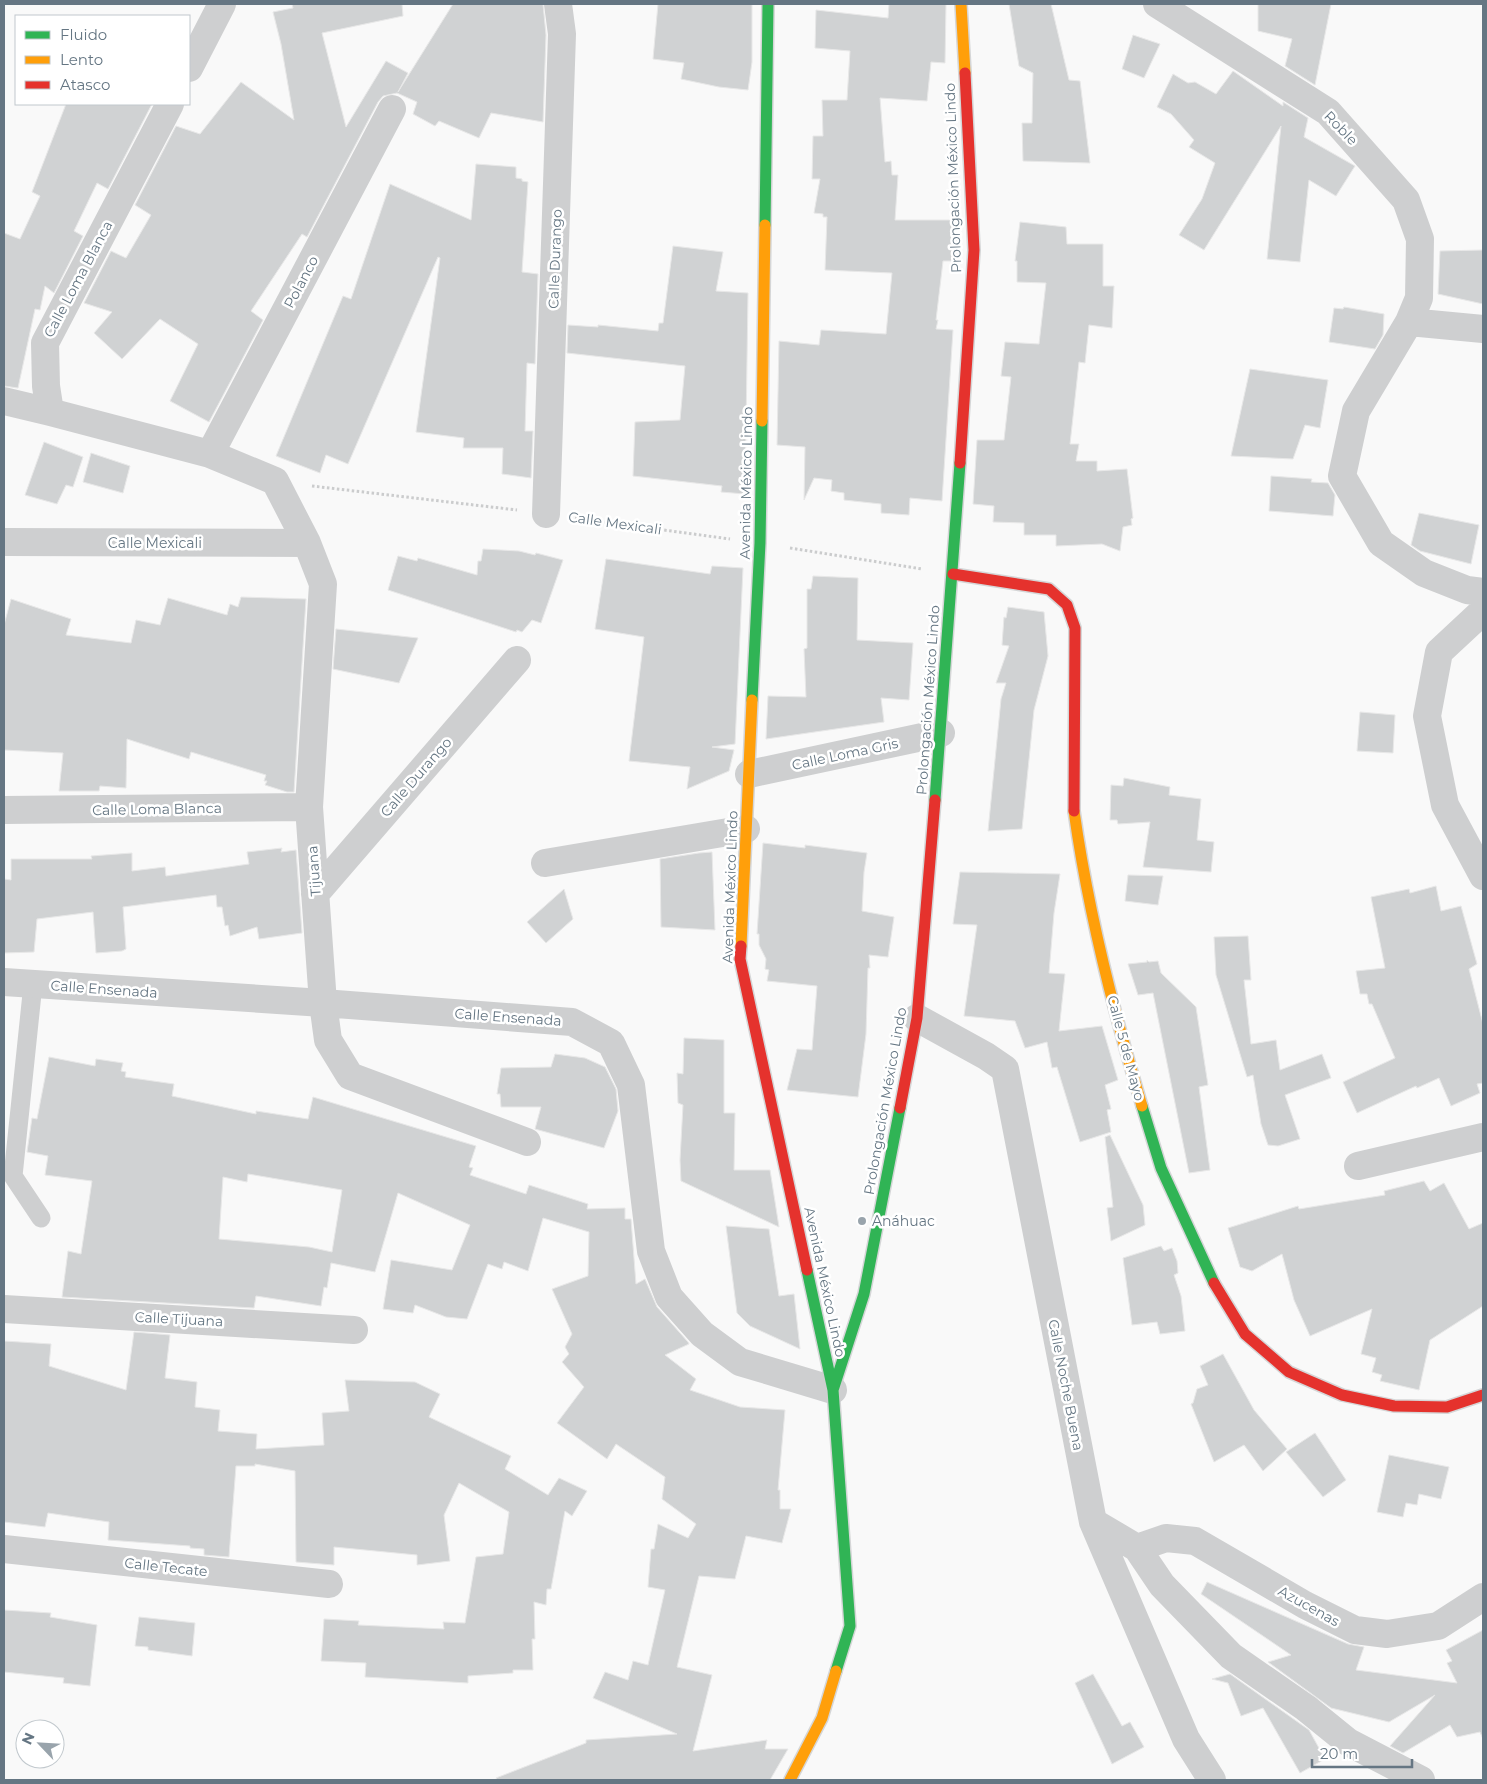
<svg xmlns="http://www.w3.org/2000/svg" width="1487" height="1784" font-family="Montserrat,sans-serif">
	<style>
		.building { fill: #d0d2d3; stroke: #e8e8e8; fill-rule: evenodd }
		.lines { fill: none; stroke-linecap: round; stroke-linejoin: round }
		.fast-casing { stroke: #d5d6d7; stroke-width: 14 }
		.slow-casing { stroke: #d5d6d7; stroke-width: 14 }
		.jam-casing { stroke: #d5d6d7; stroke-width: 14 }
		.path { stroke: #cbcccd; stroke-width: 3; stroke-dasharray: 2.5 2.5; stroke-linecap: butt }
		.lane { stroke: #cecfd0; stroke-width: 19 }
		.street { stroke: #cecfd0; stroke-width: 28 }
		.fast { stroke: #30b455; stroke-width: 11 }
		.slow { stroke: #ff9f0a; stroke-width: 11 }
		.jam { stroke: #e5322d; stroke-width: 11 }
		.poi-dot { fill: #99a4ac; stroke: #fff; stroke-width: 2 }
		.labels { text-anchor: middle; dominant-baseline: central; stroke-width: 5; stroke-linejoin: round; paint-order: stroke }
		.street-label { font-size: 14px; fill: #657683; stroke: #fff }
		.poi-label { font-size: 14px; fill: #657683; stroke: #fff; text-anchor: start }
	</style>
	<rect width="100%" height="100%" fill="#f9f9f9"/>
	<path class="building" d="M292 4H402L403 16 322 33 346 127 386 61 408 73 398 92 453 4H543L546 35 543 122 491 113 479 138 439 121 435 126 413 114 417 102 397 93 383 96 378 102 307 237 302 234 251 311 263 320 209 422 170 401 198 344 160 319 122 359 94 333 112 312 84 303 111 251 126 258 151 215 135 205 176 126 200 134 241 82 294 120 281 44 273 12 293 8Z
		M658 4H752V62L748 90 719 87 681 79 684 63 653 59Z
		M889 4H946L945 63 931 62 927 101 880 98 885 162 891 161 892 175H898L895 220H957L958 250V261H943L936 320H938L936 329 953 330 942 501 910 498 909 515 881 513V504L844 500V493L831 491 832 480 814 478 804 500 805 447 777 445 779 341 819 345 821 330 886 334 892 273 825 270 827 217H823V214L814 213 820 179H812L813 136H823L822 100H847L850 51 815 48 816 10 888 18Z
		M1009 4H1051L1069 80 1080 81 1090 163 1023 161 1022 123H1032L1033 73 1019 66Z
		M1258 4H1331L1315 85 1285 66 1292 39 1258 31Z
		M1133 35 1160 44 1144 78 1122 69Z
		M1233 71 1283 106V102L1308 118 1304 137 1355 166 1336 196 1309 180 1300 262 1267 259 1281 126 1204 250 1179 235 1202 199 1215 163 1189 147 1194 140 1171 114 1157 107 1173 74 1188 83 1195 82 1216 94Z
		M66 104H152L108 189 97 183 74 231 83 236 54 293 45 286 40 310 35 309 18 388 4 386V233L20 239 40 196 32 192Z
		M476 164 516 167V178L522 179V181L528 182 522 272 538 274 535 364 527 363 525 431H533L531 478 502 474 503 448H463L464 438 416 432 440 258 438 257 348 464 326 455 320 473 276 456 343 296 351 299 390 184 471 220Z
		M1020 222 1066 227 1067 244H1103V286H1114L1112 328 1089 325 1085 363 1079 362 1070 444H1079L1076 461H1097V471L1127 469 1133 518 1131 519 1132 525 1123 527 1120 551 1102 544 1056 546V535H1024V523L993 522 994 506 973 504 977 440H1004L1011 377 1001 376 1005 342 1039 344 1046 283 1017 282V261H1015Z
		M673 246 723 252 716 291 748 293 745 494 721 492 722 486 633 476 635 422 680 420 685 366 567 353 568 325 598 327V325L658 331 659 323H663Z
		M1483 250V304L1438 294 1440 251Z
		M1344 307 1384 314 1383 335 1375 349 1329 342 1334 308 1343 309Z
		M1250 369 1328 380 1320 428 1305 425 1293 459 1231 456Z
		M44 442 83 457 73 487 66 485 57 504 25 495Z
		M91 453 130 466 123 493 83 482Z
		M1271 476 1312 479 1311 482 1328 483 1335 495 1333 516 1269 511Z
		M1419 513 1479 525 1471 564 1420 551 1411 545Z
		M483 549 519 551 535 555 536 553 563 560 541 623 532 620 522 632 517 630 516 632 388 590 398 556 417 561 418 558 477 575 478 561H481Z
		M606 559 710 574 712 566 743 568 735 744 712 747 734 750 729 771 687 789 690 767 629 761 644 637 595 629Z
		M813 576 858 578 857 640 913 643 909 700 881 698 884 722 766 739 768 696 806 697 804 649 807 648V589H811Z
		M241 597 306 599 294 792H287L265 785 267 781H264L266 775 191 752 189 759 127 739 126 788 100 786 99 791H59L63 753 4 750V625L11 599 71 619 66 635 131 643 136 620 160 625 168 598 227 615 230 604 238 607Z
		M1008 607 1044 612 1048 656 1034 710 1022 829 988 831 1001 699 1006 683H996L1009 646 1002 645 1004 617 1006 618Z
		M336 629 418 638 399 683 333 669Z
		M1360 712 1395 715 1393 753 1357 751Z
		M1124 778 1170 787 1169 795 1201 799 1197 840 1214 842 1211 872 1143 867 1150 822 1118 824 1117 820H1110L1111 785 1123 786Z
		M763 843 805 848V845L867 853 864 872 862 911 894 917 888 957 869 955 870 968H868L866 1034 858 1097 787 1090 797 1049 812 1050 817 986 767 981 769 970 765 969 766 959 759 945V934H757Z
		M282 848 281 852 296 850 302 933 259 939 257 927 230 936 228 925 225 926 222 907H217L216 895 123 907 126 949 122 951 96 953 93 912 37 919 34 952 4 953V879L11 880V859H92L91 856 132 853V871L165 867 166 876 249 864 247 852Z
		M712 852 715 930 661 927 660 859 699 853Z
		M960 872 1060 874 1054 913 1049 973 1065 974 1059 1031 1102 1026 1118 1080 1105 1085 1111 1109 1107 1110 1111 1132 1080 1142 1057 1067 1052 1068 1047 1042 1025 1048 1015 1021 964 1016 977 925 953 924Z
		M1128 875 1163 876 1158 905 1125 901Z
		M1436 886 1441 911 1461 906 1477 964 1469 969 1483 1024V1083L1477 1084 1480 1093 1451 1106 1439 1078 1417 1088 1416 1086 1357 1113 1343 1082 1395 1058 1372 1004H1369L1367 994H1360L1356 971 1385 968 1371 897 1409 889 1410 893Z
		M564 889 573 919 546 943 527 922Z
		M1248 936 1251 980H1244L1251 1044 1276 1040 1280 1070 1322 1054 1331 1078 1285 1095 1300 1139 1278 1146 1268 1145 1261 1124 1253 1075 1247 1077 1216 975 1214 937Z
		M1147 960 1149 962 1158 961 1161 973 1196 1007 1208 1085 1199 1087 1210 1170 1189 1173 1153 993 1138 995 1128 964 1147 962Z
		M684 1038 724 1040V1113H735L734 1170H770L779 1227 681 1181 680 1160 683 1105 678 1103 677 1073 683 1074Z
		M555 1054 585 1058 605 1067 616 1089 618 1111 604 1148 535 1129 541 1107H501L500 1094H497L501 1068 551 1067Z
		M49 1057 95 1066 96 1059 123 1063 121 1071 126 1072 125 1077 174 1084 172 1096 256 1114V1111L308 1119 313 1097 476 1146 469 1167 473 1168 470 1175 526 1194 529 1185 588 1204 587 1209 625 1208V1219H631L636 1284 645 1279 657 1307 688 1342 689 1344 665 1355 696 1379 690 1390 740 1407 785 1410 778 1490H780V1509H791L782 1543 746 1536 735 1579 699 1576 677 1667 712 1675 693 1751 767 1740 765 1749H788L770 1780H497L496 1778 586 1743V1740L677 1734 593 1698 605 1672 628 1680 633 1661 648 1665 665 1590 648 1587 651 1549H654L658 1524 688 1538 696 1524 662 1499 665 1477 616 1444 607 1459 557 1423 584 1387 562 1362 569 1354 565 1347 572 1334 552 1289 588 1276 589 1232 543 1218 528 1271 504 1262 502 1269 488 1264 467 1319 446 1317 415 1305 413 1313 383 1309 391 1260 452 1270 470 1225 398 1193 375 1272 331 1263 327 1288 324 1287 321 1306 256 1296 254 1308 62 1297 68 1251 81 1254 92 1181 45 1175 48 1156 27 1152 32 1118 37 1119ZM248 1174 342 1190 332 1252 309 1247 219 1239 223 1177 247 1182Z
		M1110 1135 1143 1205 1145 1225 1111 1241 1107 1208 1113 1207 1105 1137Z
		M1424 1181 1430 1191 1444 1183 1469 1229 1483 1223V1306L1430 1340 1419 1390 1380 1381 1382 1375 1372 1372 1376 1358 1361 1354 1372 1309 1310 1336 1294 1300 1282 1254 1252 1271 1240 1267 1228 1228 1298 1206 1299 1209 1385 1195 1384 1191Z
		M726 1226 769 1229 779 1296 794 1294 800 1349 750 1326 737 1313Z
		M1161 1246 1164 1251 1172 1248 1177 1261 1178 1273 1174 1275 1181 1296 1185 1331 1160 1334 1157 1322 1132 1325 1123 1258Z
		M134 1332 170 1335 165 1378 197 1382 195 1407 220 1410 218 1431 257 1434 256 1449 324 1445 322 1413 349 1411 345 1380 415 1382 440 1394 429 1417 511 1456 505 1469 548 1495 559 1478 587 1491 572 1516 565 1511 551 1589H547L546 1605 534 1602 535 1639H532L533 1670H513V1673L468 1676V1683L365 1677 366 1663 321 1661 324 1619 359 1621 358 1625 444 1629 443 1622 465 1623 476 1557 503 1554 509 1512 459 1483 444 1515 450 1561 417 1565V1555L334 1547V1565L296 1562 295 1471 255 1464V1466H236L229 1557 204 1555V1549L190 1548V1546L108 1540 109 1522 48 1513 45 1527 4 1522V1341L51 1344 49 1366 126 1390Z
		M1223 1354 1254 1410 1287 1449 1263 1471 1244 1445 1214 1462 1191 1404 1193 1403 1197 1389 1208 1385 1200 1366Z
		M1315 1433 1346 1480 1323 1497 1286 1452Z
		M1389 1455 1449 1467 1441 1499 1419 1494 1417 1505 1406 1503 1403 1517 1377 1512Z
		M1207 1582 1348 1644 1364 1647 1356 1670 1457 1683 1447 1663 1452 1661 1446 1650 1483 1630V1739L1480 1732 1457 1737 1450 1725 1403 1753 1390 1746 1435 1695 1389 1722 1331 1708 1268 1662 1291 1655 1201 1594Z
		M4 1610 51 1613 50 1617 97 1625 90 1686 63 1683 64 1678 4 1672Z
		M139 1617 195 1623 192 1656 148 1650V1647L135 1646Z
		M1093 1674 1122 1726 1130 1722 1144 1747 1112 1764 1075 1683Z
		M1230 1674 1309 1730 1325 1759 1300 1773 1263 1708 1241 1716 1228 1683 1212 1679Z"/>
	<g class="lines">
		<defs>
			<path id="fast" d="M765 225 768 4
				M752 700 760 543 762 421
				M935 800 960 463
				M1142 1106 1161 1168 1214 1283
				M807 1270 833 1390 850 1626 836 1671
				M833 1390 864 1294 900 1108"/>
			<path id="slow" d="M961 4 965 73
				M762 421 765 225
				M1074 811C1088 911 1113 1010 1142 1106
				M741 946 752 700
				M790 1780 822 1718 836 1671"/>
			<path id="jam" d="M960 463 974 250 965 73
				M953 574 1049 589 1067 605 1075 628 1074 811
				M741 946 740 959 807 1270
				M900 1108 917 1018 935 800
				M1214 1283 1245 1334 1289 1372 1342 1395 1394 1406 1447 1407 1483 1395"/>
		</defs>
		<use href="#fast" class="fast-casing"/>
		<use href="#slow" class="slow-casing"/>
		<use href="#jam" class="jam-casing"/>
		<path class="path" d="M312 486 517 510
			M575 518 730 539
			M790 548 922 569"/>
		<path class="lane" d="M33 984 13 1176 41 1218"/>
		<path class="street" d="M1157 4 1328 112 1406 200 1420 239 1419 298 1409 322 1356 411 1342 476 1381 543 1424 573 1467 590 1483 592
			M189 68 222 4
			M1409 322 1483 329
			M4 401 50 412 210 454 275 481 307 543 323 584 309 807 323 1003 328 1040 350 1076 527 1142
			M50 412 46 386 45 343 170 104
			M210 454 392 109
			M546 514 562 34 558 4
			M4 542 307 543
			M1483 611 1439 652 1427 716 1445 805 1483 876
			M749 774 941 733
			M4 810 309 807
			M545 863 746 829
			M315 894 517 660
			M4 982 323 1003 572 1022 611 1043 631 1085 651 1251 669 1297 702 1334 740 1362 833 1390
			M917 1018 986 1056 1005 1069 1093 1522 1186 1739 1212 1780
			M1358 1166 1483 1137
			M4 1309 354 1330
			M1093 1522 1137 1548 1162 1585 1231 1656 1306 1708 1348 1742 1421 1780
			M1137 1548 1166 1538 1195 1541 1305 1605 1355 1630 1387 1634 1438 1626 1483 1597
			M4 1549 329 1584"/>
		<use href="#fast" class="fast"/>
		<use href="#slow" class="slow"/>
		<use href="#jam" class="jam"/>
	</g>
	<circle class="poi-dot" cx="862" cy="1221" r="5"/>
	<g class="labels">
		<g class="street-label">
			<text transform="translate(1341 128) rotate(46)">Roble</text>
			<text transform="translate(953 178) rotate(-92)">Prolongación México Lindo</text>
			<text transform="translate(555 259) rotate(-88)">Calle Durango</text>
			<text transform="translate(78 279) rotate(-62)">Calle Loma Blanca</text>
			<text transform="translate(301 282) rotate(-62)">Polanco</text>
			<text transform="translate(746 483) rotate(-89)">Avenida México Lindo</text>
			<text transform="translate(615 523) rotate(8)">Calle Mexicali</text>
			<text x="155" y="543">Calle Mexicali</text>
			<text transform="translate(928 700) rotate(-86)">Prolongación México Lindo</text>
			<text transform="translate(845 754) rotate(-12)">Calle Loma Gris</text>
			<text transform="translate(416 777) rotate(-49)">Calle Durango</text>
			<text transform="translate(157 809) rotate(-1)">Calle Loma Blanca</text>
			<text transform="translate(314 871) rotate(-94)">Tijuana</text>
			<text transform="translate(730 887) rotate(-88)">Avenida México Lindo</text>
			<text transform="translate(104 989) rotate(4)">Calle Ensenada</text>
			<text transform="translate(508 1017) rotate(4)">Calle Ensenada</text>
			<text transform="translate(1126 1048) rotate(75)">Calle 5 de Mayo</text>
			<text transform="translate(885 1101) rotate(-80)">Prolongación México Lindo</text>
			<text transform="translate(825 1282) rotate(78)">Avenida México Lindo</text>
			<text transform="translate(179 1319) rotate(3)">Calle Tijuana</text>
			<text transform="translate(1066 1385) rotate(79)">Calle Noche Buena</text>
			<text transform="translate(166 1567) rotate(6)">Calle Tecate</text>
			<text transform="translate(1309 1606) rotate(29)">Azucenas</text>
		</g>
		<g class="poi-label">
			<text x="872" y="1221">Anáhuac</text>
		</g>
	</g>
	<rect width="1487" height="1784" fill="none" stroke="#657683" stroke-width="10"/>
	<rect x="15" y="15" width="175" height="90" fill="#ffffff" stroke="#c1c8cd"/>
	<rect x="25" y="31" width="25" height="8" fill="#30b455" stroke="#c1c8cd"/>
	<text x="60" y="40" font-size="15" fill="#657683">Fluido</text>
	<rect x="25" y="56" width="25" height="8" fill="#ff9f0a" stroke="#c1c8cd"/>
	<text x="60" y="65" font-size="15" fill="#657683">Lento</text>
	<rect x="25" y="81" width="25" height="8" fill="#e5322d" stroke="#c1c8cd"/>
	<text x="60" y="90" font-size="15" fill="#657683">Atasco</text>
	<g transform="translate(40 1744) rotate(295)"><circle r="24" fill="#ffffff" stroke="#c1c8cd"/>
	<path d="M0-4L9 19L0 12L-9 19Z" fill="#99a4ac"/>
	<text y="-8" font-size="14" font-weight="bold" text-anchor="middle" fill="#657683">N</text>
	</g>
	<path d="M1312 1759v8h100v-8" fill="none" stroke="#657683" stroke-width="2.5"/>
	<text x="1320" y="1759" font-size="15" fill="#657683" stroke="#ffffff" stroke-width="4" paint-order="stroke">20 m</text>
</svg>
